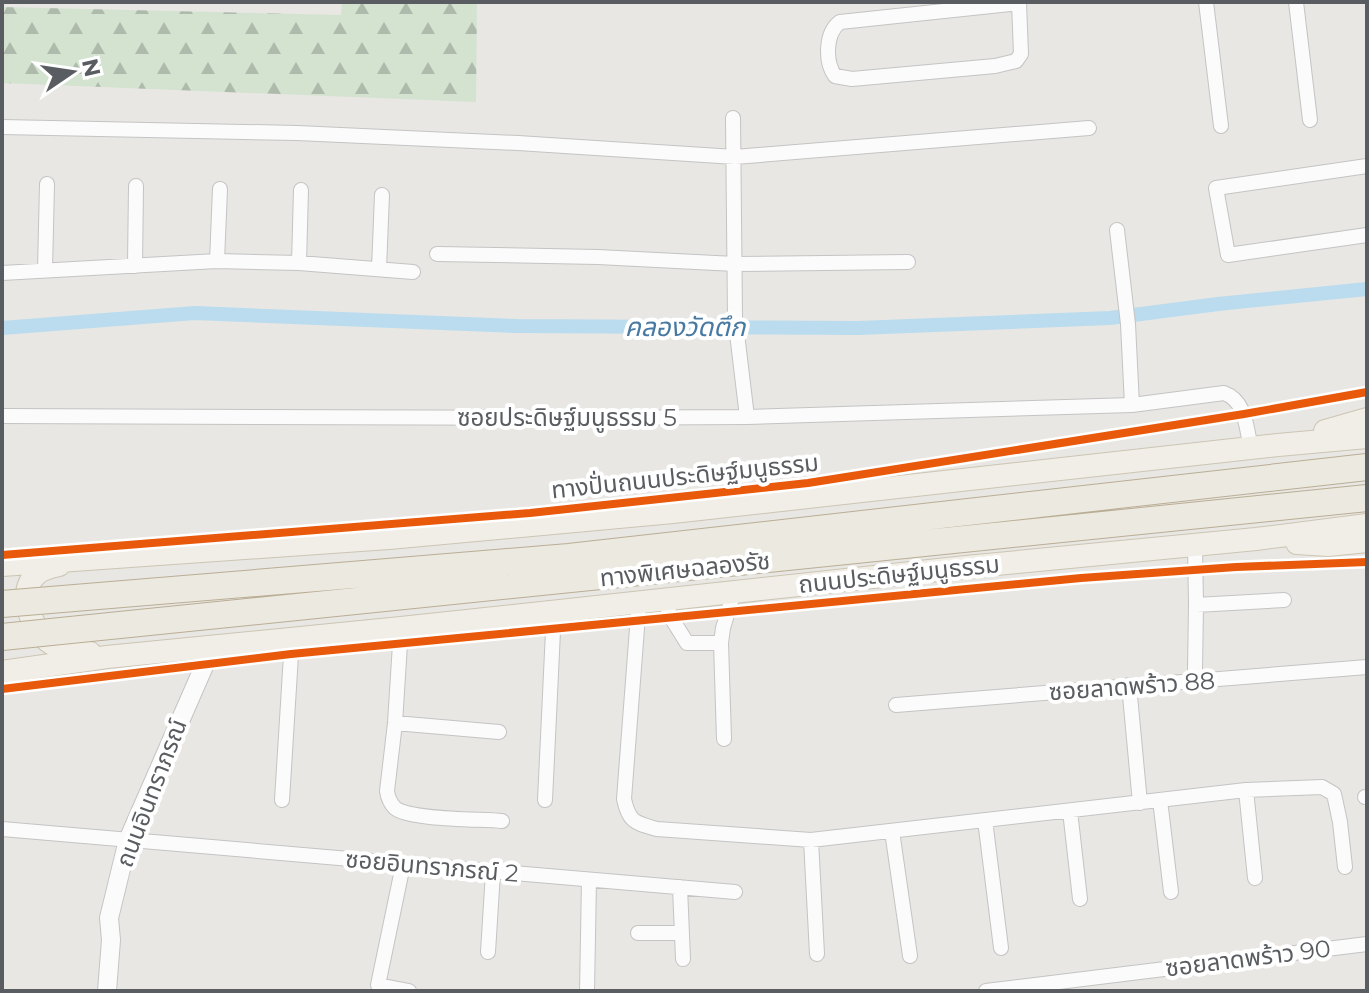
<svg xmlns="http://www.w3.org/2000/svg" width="1369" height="993" font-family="Montserrat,'Noto Sans Thai',sans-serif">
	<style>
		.forest { fill: url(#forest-firs) }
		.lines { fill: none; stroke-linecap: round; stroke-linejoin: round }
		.canal { stroke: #badcee; stroke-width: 14 }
		.minor-casing { stroke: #c4c4c4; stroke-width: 16 }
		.tertiary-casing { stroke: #c4c4c4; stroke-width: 20 }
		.primary-casing { stroke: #cdc5b4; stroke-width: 24 }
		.minor { stroke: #fcfbfb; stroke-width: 14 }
		.tertiary { stroke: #fcfbfb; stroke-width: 18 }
		.primary { stroke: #f0eee6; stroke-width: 22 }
		.motorway-bridge-casing { stroke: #baad95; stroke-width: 28; stroke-linecap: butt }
		.motorway-bridge { stroke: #ece9e0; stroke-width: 26 }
		.cycleway-casing { stroke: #fff; stroke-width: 13 }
		.cycleway { stroke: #e8590c; stroke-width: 8 }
		.labels { text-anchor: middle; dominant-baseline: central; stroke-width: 8; stroke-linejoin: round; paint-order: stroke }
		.street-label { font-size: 24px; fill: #595c60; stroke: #fff }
		.water-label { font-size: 26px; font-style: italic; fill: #4879a2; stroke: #fff }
	</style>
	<defs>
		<pattern id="forest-firs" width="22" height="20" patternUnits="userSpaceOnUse" patternTransform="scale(2)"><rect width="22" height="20" fill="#d3e3d0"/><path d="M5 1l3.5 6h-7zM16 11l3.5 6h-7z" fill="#aebbac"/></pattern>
	</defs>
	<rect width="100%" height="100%" fill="#e8e7e3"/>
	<path class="forest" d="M342 2H477L476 102 2 83V7L341 15Z"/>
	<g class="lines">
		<path class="canal" d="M2 328 195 313 517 326 858 328 1110 318 1218 304 1367 289"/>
		<defs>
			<path id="minor" d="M1018 2 1019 3 1021 54 1016 61 995 66 852 79 835 76C825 62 825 33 840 22L1019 3
				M1206 2 1221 126
				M1296 2 1310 120
				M733 118 735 317 747 417
				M2 127 297 133 518 143 735 157 1089 128
				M1367 166 1216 188 1228 255 1367 235
				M437 254 598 257 735 264 908 262
				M217 261 220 189
				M299 263 301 190
				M135 266 136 186
				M379 269 382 195
				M45 270 47 184
				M2 273 217 261 299 263 413 272
				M1132 405 1224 393C1246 401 1246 427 1251 448
				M2 416 558 418 747 417 1132 405 1128 324 1117 230
				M1195 545 1196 605 1284 600
				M664 600 672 619 687 643H721L723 628 734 592
				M639 602 624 799C629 823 636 823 657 829L811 840 1246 790 1322 787 1334 794 1340 822 1345 867
				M401 628 395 723 387 791C388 798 390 803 395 808 410 820 479 819 502 821
				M721 643 724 739
				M1195 670 1196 605
				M1129 685 1140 803
				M896 705 1367 667
				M395 723 499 732
				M1246 790 1255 878
				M1365 797H1367
				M282 800 292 639
				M545 800 554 610
				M1160 800 1171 892
				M1070 811 1080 899
				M985 820 1001 948
				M2 829 735 892
				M892 831 910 956
				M811 840 817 954
				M403 865 378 985 409 991
				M680 887 683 959
				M638 933H682
				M488 952 493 872
				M587 991 589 880
				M986 991 1367 944"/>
			<path id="tertiary" d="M107 991 111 940 109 918 128 840 205 664 210 647"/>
			<path id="primary" d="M1325 431 1367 419
				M1297 543 1328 545 1367 541
				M2 565 389 538 673 512 1278 445 1367 437
				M59 565C49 567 38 570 32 579 18 600 35 635 54 645 65 652 78 653 90 653
				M2 672 107 657 401 628 966 567 1256 539 1367 525"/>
		</defs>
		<use href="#minor" class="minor-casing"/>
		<use href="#tertiary" class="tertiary-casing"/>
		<use href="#primary" class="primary-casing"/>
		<use href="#minor" class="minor"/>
		<use href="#tertiary" class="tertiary"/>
		<use href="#primary" class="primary"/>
		<defs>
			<path id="motorway-bridge" d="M2 604 569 557 1367 467
				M2 637 1367 498"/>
		</defs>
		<use href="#motorway-bridge" class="motorway-bridge-casing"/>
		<use href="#motorway-bridge" class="motorway-bridge"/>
		<defs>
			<path id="cycleway" d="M2 555 530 513 808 483 1244 414 1367 392
				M2 689 291 654 1081 578 1236 567 1367 562"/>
		</defs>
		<use href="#cycleway" class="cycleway-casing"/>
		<use href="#cycleway" class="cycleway"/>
	</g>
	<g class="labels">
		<g class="street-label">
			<text x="567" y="417">ซอยประดิษฐ์มนูธรรม 5</text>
			<text transform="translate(685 476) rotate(-6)">ทางปั่นถนนประดิษฐ์มนูธรรม</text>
			<text transform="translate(685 569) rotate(-6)">ทางพิเศษฉลองรัช</text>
			<text transform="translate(899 574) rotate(-6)">ถนนประดิษฐ์มนูธรรม</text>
			<text transform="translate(1132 686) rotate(-4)">ซอยลาดพร้าว 88</text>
			<text transform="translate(151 793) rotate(-69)">ถนนอินทราภรณ์</text>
			<text transform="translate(432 866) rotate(5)">ซอยอินทราภรณ์ 2</text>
			<text transform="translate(1248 958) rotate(-7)">ซอยลาดพร้าว 90</text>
		</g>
		<g class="water-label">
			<text x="685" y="327">คลองวัดตึก</text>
		</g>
	</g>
	<rect width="1369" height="993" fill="none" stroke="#595c60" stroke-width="8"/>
	<g transform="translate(72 72) rotate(77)" stroke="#ffffff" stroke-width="6" paint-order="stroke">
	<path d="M0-6L14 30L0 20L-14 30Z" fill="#595c60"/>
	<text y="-12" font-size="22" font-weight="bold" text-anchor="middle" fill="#595c60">N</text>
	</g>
</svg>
